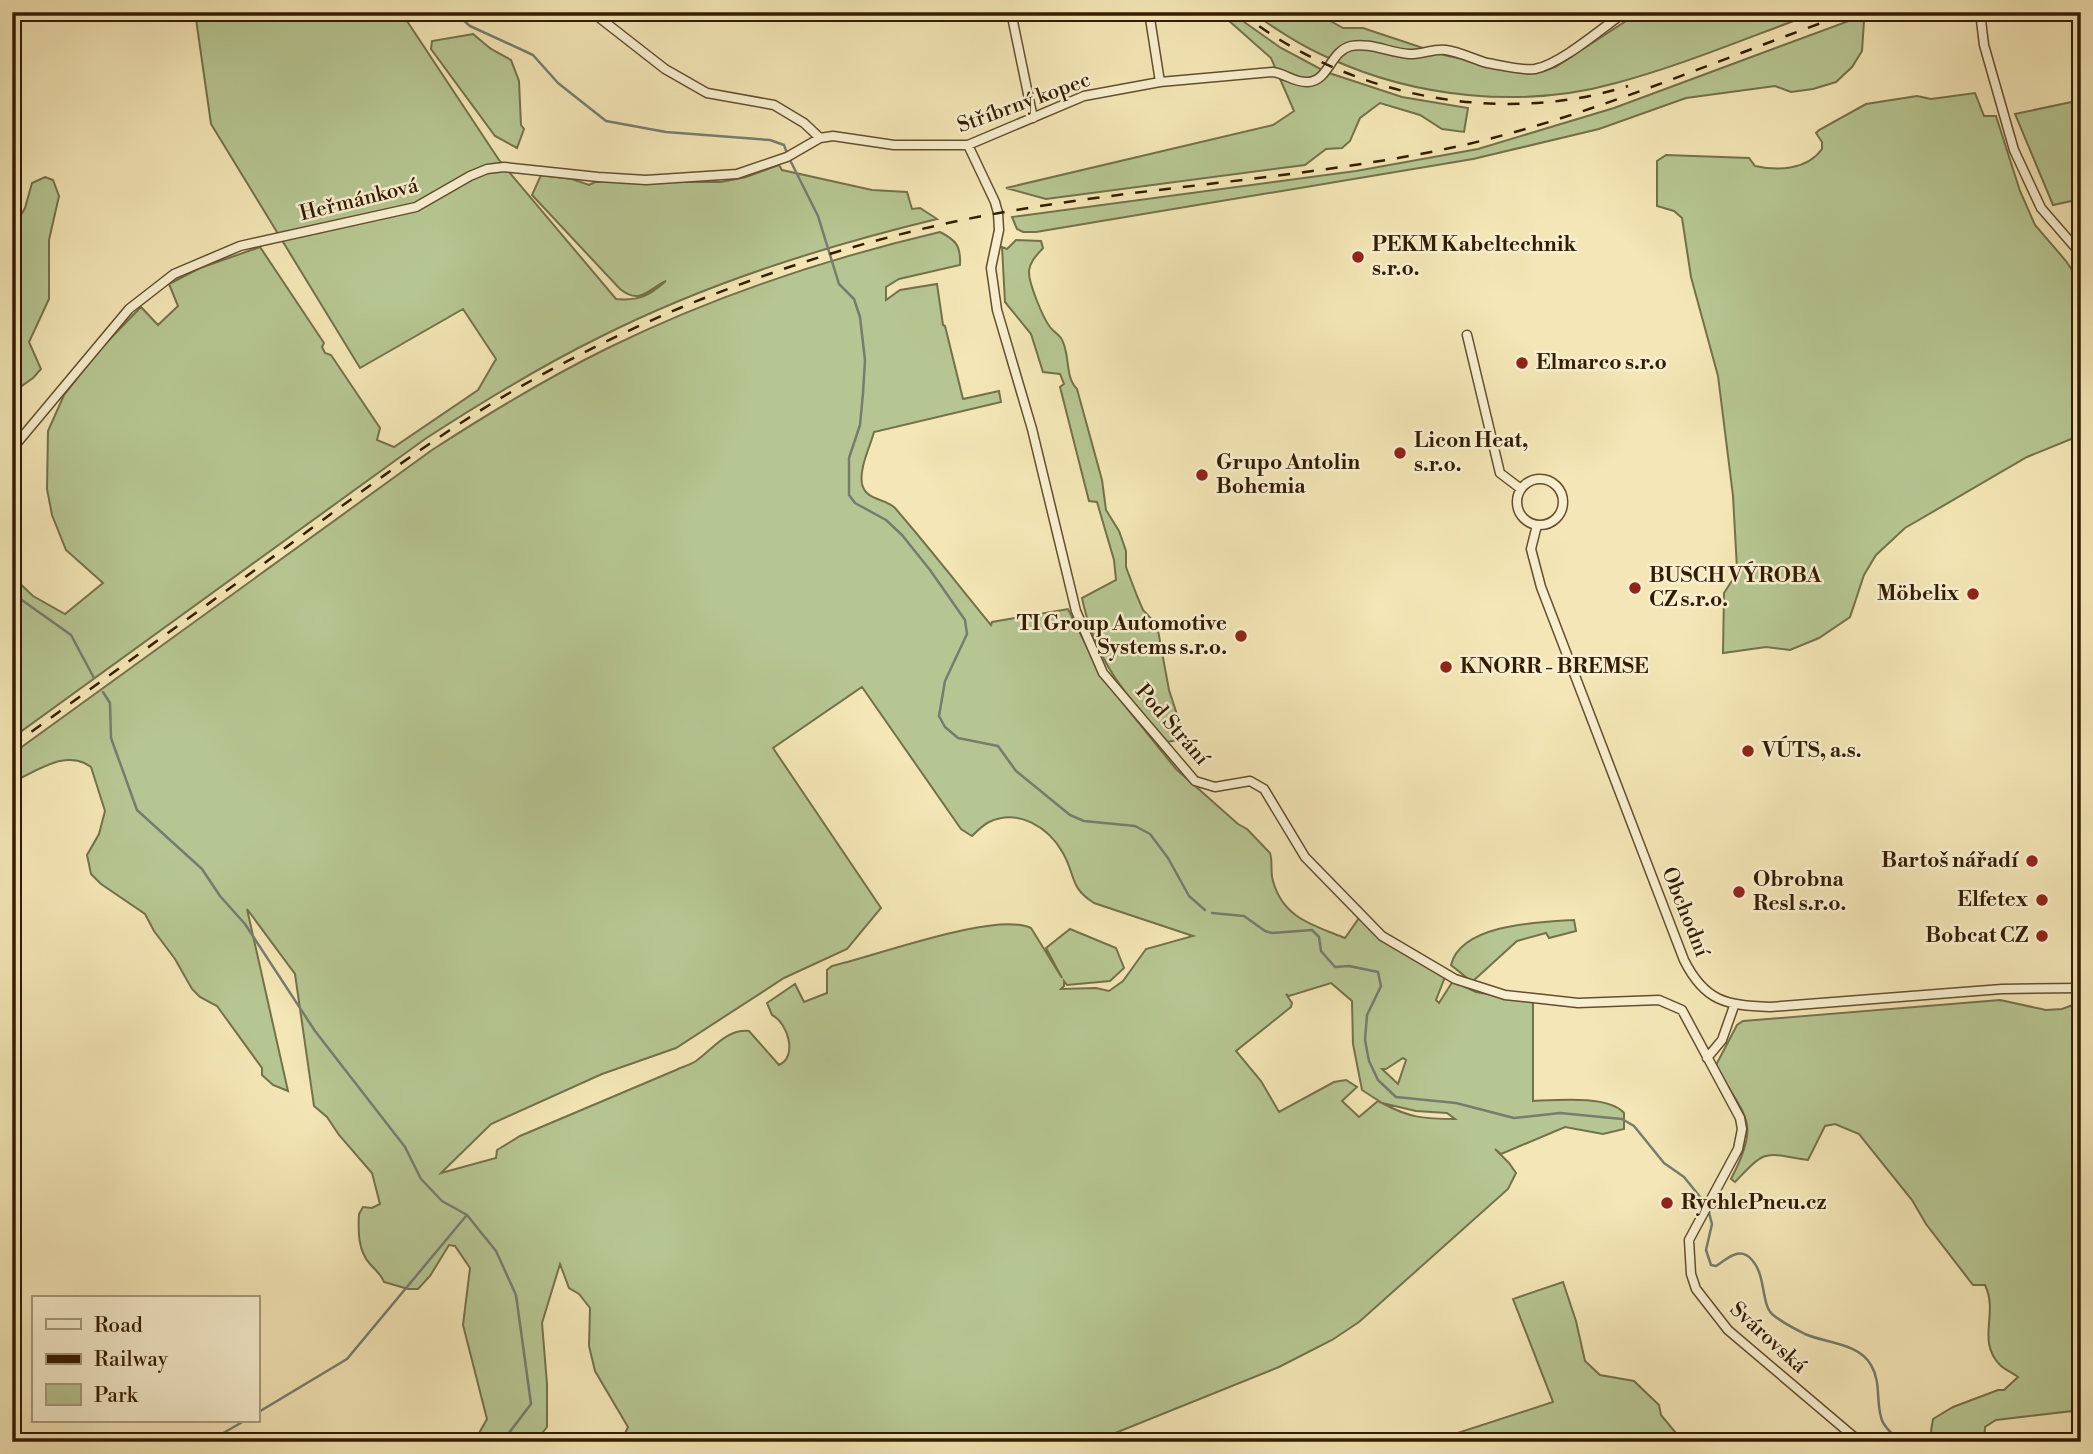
<svg xmlns="http://www.w3.org/2000/svg" width="2093" height="1454" font-family="'Libre Bodoni',serif">
	<style>
		.green { fill: #b6c692; stroke: #74714a; stroke-width: 2; fill-rule: evenodd }
		.lines { fill: none; stroke-linecap: round; stroke-linejoin: round }
		.stream { stroke: #767c70; stroke-width: 2.5 }
		.street-casing { stroke: #634e2e; stroke-width: 11 }
		.street { stroke: #f8efd0; stroke-width: 8 }
		.rail { stroke: #331c01; stroke-width: 2.5; stroke-dasharray: 12 12; stroke-linecap: butt }
		.poi-dot { fill: #8f2418; stroke: #f8efd0; stroke-width: 2.5 }
		.labels { text-anchor: middle; dominant-baseline: central; stroke-width: 5; stroke-linejoin: round; paint-order: stroke }
		.street-label { font-size: 21px; fill: #331c01; stroke: #f8efd0 }
		.poi-label { font-size: 21px; font-weight: bold; fill: #331c01; stroke: #f8efd0; text-anchor: start }
	</style>
	<rect width="100%" height="100%" fill="#f4e6b6"/>
	<filter id="stains"><feTurbulence type="fractalNoise" baseFrequency=".00286" numOctaves="4"/><feColorMatrix values="0 0 0 0 .2 0 0 0 0 .09 0 0 0 0 .02 0 0 0 .5 -.17"/></filter>
	<radialGradient id="worn" r=".72"><stop offset=".6" stop-color="#630" stop-opacity="0"/><stop offset="1" stop-color="#630" stop-opacity=".3"/></radialGradient>
	<path class="green" d="M195 12H401L499 160 616 299C639 301 649 296 666 281 647 290 640 305 620 289L532 195 541 175 572 179 589 185 595 182H721L746 177 779 165 782 170 872 190 907 192 912 209 920 208 937 219C821 247 707 283 600 337 539 367 482 402 425 439L12 738V576L33 596 65 614 103 583 66 550 52 515 47 489 48 431 64 395 102 347 141 307 158 325 178 306 169 284 200 268 260 247 324 343 322 347 325 353 331 355 380 428 377 440 394 447 478 390 496 359 463 309 360 368 211 124Z
		M1219 12H1230L1281 48 1326 72 1402 97 1468 108 1464 132 1442 129 1420 115 1380 103 1360 118 1350 141 1342 148 1326 149 1305 165 1046 199 1006 188 1273 125 1294 111 1271 58Z
		M1251 12H1260L1281 20 1318 14 1343 28H1363L1444 55 1529 74 1555 67 1640 12H1818C1751 36 1684 65 1616 83 1523 109 1416 98 1329 58 1301 46 1276 29 1251 12Z
		M1870 13 1864 21 1862 51 1852 67 1836 82 1813 89 1791 92 1775 86 1686 98 1599 129 1473 159 1036 232H1023L1017 229 1012 217 1356 171 1478 149 1614 108Z
		M473 34 491 49 511 60 519 81 521 125 524 129 517 148 495 136 431 49 432 41Z
		M1975 93 1984 116H1996L2020 191 2035 225 2066 261 2074 273 2081 295V435L2027 457 1905 528 1876 555 1864 575 1850 617 1819 638 1790 650 1766 647 1723 653 1724 593 1735 576 1737 569 1733 496 1718 376 1691 277 1682 218 1674 211 1657 206V161L1666 155 1749 158 1755 166C1778 171 1807 170 1822 149V142L1816 133 1819 130 1866 104 1917 96 1931 99Z
		M2081 100V199L2053 205 2015 114Z
		M45 177 53 180 59 196 49 240V299L29 342 41 369 33 378 12 393 14 346 12 230 25 208 32 183Z
		M940 232C956 240 961 246 960 265L899 279 886 287V300L900 290 937 284 943 325 945 326 963 399 999 391 1001 402 874 432C870 447 859 468 862 484 866 501 885 498 895 508 928 546 959 586 991 625L992 622 1068 609 1095 663 1117 696 1176 769 1238 824 1247 829 1270 853C1273 862 1270 872 1273 881 1283 918 1313 925 1345 938L1359 918 1445 977 1436 1000 1439 1003 1453 981 1476 992 1533 1002V1101C1556 1100 1609 1095 1624 1113V1129L1603 1134 1565 1127 1501 1154 1495 1149 1509 1163 1516 1173 1508 1189 1359 1322 1332 1340 1279 1367 1093 1442H621L628 1427 595 1371 589 1346 590 1308 579 1294 569 1288 560 1264 542 1323 547 1384V1427L535 1442H474L487 1419 463 1325 470 1268 455 1246 449 1245 430 1276 418 1289H408L384 1282C381 1274 375 1270 370 1264 358 1251 358 1231 359 1214L363 1207 372 1208 380 1204 372 1173 339 1135 327 1117 314 1106 295 974 247 909 288 1091 273 1085 262 1075V1068L217 1006 200 997 192 989 175 959 154 931 145 914 101 884 91 874 87 855 99 834 105 811 91 767C66 748 36 772 12 782V754L432 450C489 413 547 378 608 348 714 296 825 259 940 232ZM862 687 961 829 972 836C977 831 983 825 989 822 1019 808 1049 828 1063 853 1076 876 1069 887 1094 903L1193 936 1146 949 1123 981 1109 991 1096 988 1061 989 1064 986V981L1067 985 1110 981 1124 968 1116 948 1070 929 1046 948 1062 978 1031 928C996 911 873 957 832 966L827 970V993L804 1002 795 984 767 1003 772 1015C788 1023 798 1057 779 1065L749 1031C726 1029 713 1049 696 1061 690 1065 682 1067 676 1070L520 1136 497 1150 496 1158 441 1173 491 1124 602 1074 676 1048 784 978 847 949 881 908 773 748ZM1331 983 1352 1001 1353 1044 1362 1090 1382 1103 1378 1101 1359 1117 1342 1101 1357 1087 1346 1080 1334 1082 1279 1112 1261 1081 1236 1051 1291 1007 1292 1003 1286 994 1289 996ZM1403 1058 1406 1060 1398 1084 1382 1069H1386ZM1382 1103 1416 1111 1447 1113 1455 1119C1424 1119 1410 1118 1382 1103Z
		M1016 240 1041 241 1043 248C1037 255 1030 261 1029 271 1028 282 1043 318 1050 327 1053 331 1058 334 1061 338 1071 354 1064 376 1077 389L1102 480 1106 510 1119 531 1126 551V567L1137 596 1143 610 1157 625 1169 690 1185 739 1167 742C1125 695 1095 660 1082 598L1116 580 1114 560 1097 502 1089 501 1060 387 1064 384 1060 374 1043 372 1031 334 1005 302 1002 247 1007 249Z
		M1574 920 1576 931 1549 938 1546 933 1517 941 1472 982 1451 965C1461 924 1539 922 1574 920Z
		M2000 1000 2046 1010 2062 1009 2081 1002V1410L1996 1420 1985 1427 1984 1442H1934L1931 1431 1933 1419 1953 1407 1998 1390H2004L2018 1377C2013 1373 2005 1370 2000 1365 1976 1340 1999 1314 1985 1285H1973L1926 1224 1912 1200 1859 1134 1835 1124 1825 1126 1808 1160C1762 1153 1768 1148 1735 1182L1731 1179C1763 1118 1743 1118 1716 1065L1737 1025 1743 1021Z
		M1563 1282 1576 1321 1585 1361 1600 1375 1634 1381 1659 1405 1661 1415 1676 1433 1680 1442H1430L1553 1402 1513 1299Z"/>
	<g class="lines">
		<path class="stream" d="M454 12 470 26 533 55 558 83 606 121 666 132 770 140 784 145 787 153
			M790 160 818 216 839 284 854 299 860 317 865 360 863 393 860 425 849 458V495L855 503 886 520 902 535 930 570 965 620 967 634 945 681 939 716 945 727 958 738 998 746 1016 771 1070 815 1084 821 1135 826 1150 834 1168 858 1189 896 1205 910
			M12 593 71 635 94 678
			M103 692 110 703 111 738 137 810 202 869 220 896 245 924 315 1031 405 1147 421 1179 442 1201 467 1215 496 1251 516 1295 531 1404 502 1442
			M1212 913 1244 916 1265 931 1272 933 1312 930 1319 937 1321 951 1335 967 1349 966 1378 972 1381 986 1367 1015 1365 1040 1369 1061 1378 1080 1396 1097 1456 1103 1514 1118 1560 1113 1622 1119 1634 1126 1664 1163 1684 1177 1705 1203
			M1708 1209 1712 1224 1706 1250 1711 1265 1716 1266C1728 1258 1740 1246 1752 1260 1766 1275 1761 1303 1772 1314 1780 1321 1795 1329 1805 1334 1825 1343 1859 1343 1871 1365 1881 1382 1876 1399 1881 1417 1883 1427 1894 1435 1901 1442
			M257 1413 347 1359 466 1216
			M208 1442 244 1421"/>
		<defs>
			<path id="street" d="M592 12 665 69 707 93 774 105 804 123 820 138
				M1011 12 1033 118
				M1149 12 1160 82
				M1980 12 1984 45 2014 150 2041 208 2081 254
				M968 145 995 202 998 213 999 230 991 268 997 310 1032 429 1076 611 1103 673 1195 781 1215 787 1250 781 1264 789 1305 857 1382 936 1455 979 1505 995 1578 1003 1659 1000 1682 1010 1740 1118 1742 1129 1738 1149 1689 1240 1691 1274 1696 1289 1728 1330 1860 1442
				M1467 335 1500 473 1521 489
				M12 449 129 309 174 274 240 246 416 207 470 176 487 169 504 167 598 177 646 180 737 174 787 157 820 138 833 136 894 145H968L1084 96 1160 82 1273 72C1286 74 1295 83 1308 82 1329 81 1330 51 1351 46 1369 42 1391 53 1409 54 1421 55 1434 48 1446 50 1460 52 1473 59 1487 63 1500 65 1522 71 1535 69 1561 64 1602 28 1625 12
				M1517 502a23 23 0 1 1 46 0a23 23 0 1 1-46 0Z
				M1537 525 1531 549 1541 587 1684 960C1705 1002 1726 1005 1770 1007L2002 989 2081 988
				M1707 1058 1722 1040 1734 1006"/>
		</defs>
		<use href="#street" class="street-casing"/>
		<use href="#street" class="street"/>
		<path class="rail" d="M1240 12C1346 96 1499 127 1628 86
			M12 746C97 684 182 623 266 562 342 506 418 448 499 399 574 355 654 316 736 286 821 254 909 229 999 213 1138 188 1281 180 1420 154 1570 127 1709 62 1852 12"/>
	</g>
	<g class="poi-dot">
		<circle cx="1358" cy="257" r="7"/>
		<circle cx="1522" cy="363" r="7"/>
		<circle cx="1400" cy="453" r="7"/>
		<circle cx="1202" cy="475" r="7"/>
		<circle cx="1635" cy="588" r="7"/>
		<circle cx="1973" cy="594" r="7"/>
		<circle cx="1241" cy="636" r="7"/>
		<circle cx="1446" cy="667" r="7"/>
		<circle cx="1748" cy="751" r="7"/>
		<circle cx="2032" cy="861" r="7"/>
		<circle cx="1739" cy="892" r="7"/>
		<circle cx="2042" cy="900" r="7"/>
		<circle cx="2042" cy="936" r="7"/>
		<circle cx="1667" cy="1203" r="7"/>
	</g>
	<g class="labels">
		<g class="street-label">
			<text transform="translate(1024 103) rotate(-20)">Stříbrný kopec</text>
			<text transform="translate(359 200) rotate(-14)">Heřmánková</text>
			<text transform="translate(1172 725) rotate(49)">Pod Strání</text>
			<text transform="translate(1685 912) rotate(68)">Obchodní</text>
			<text transform="translate(1768 1338) rotate(42)">Svárovská</text>
		</g>
		<g class="poi-label">
			<text x="1372" y="245">PEKM Kabeltechnik<tspan x="1372" dy="24">s.r.o.</tspan></text>
			<text x="1536" y="363">Elmarco s.r.o</text>
			<text x="1414" y="441">Licon Heat,<tspan x="1414" dy="24">s.r.o.</tspan></text>
			<text x="1216" y="463">Grupo Antolin<tspan x="1216" dy="24">Bohemia</tspan></text>
			<text x="1649" y="576">BUSCH VÝROBA<tspan x="1649" dy="24">CZ s.r.o.</tspan></text>
			<text x="1959" y="594" text-anchor="end">Möbelix</text>
			<text x="1227" y="624" text-anchor="end">TI Group Automotive<tspan x="1227" dy="24">Systems s.r.o.</tspan></text>
			<text x="1460" y="667">KNORR - BREMSE</text>
			<text x="1762" y="751">VÚTS, a.s.</text>
			<text x="2018" y="861" text-anchor="end">Bartoš nářadí</text>
			<text x="1753" y="880">Obrobna<tspan x="1753" dy="24">Resl s.r.o.</tspan></text>
			<text x="2028" y="900" text-anchor="end">Elfetex</text>
			<text x="2028" y="936" text-anchor="end">Bobcat CZ</text>
			<text x="1681" y="1203">RychlePneu.cz</text>
		</g>
	</g>
	<rect width="2093" height="1454" fill="none" stroke="#f4e6b6" stroke-width="42"/>
	<rect x="14" y="14" width="2065" height="1426" fill="none" stroke="#331c01" stroke-width="3.5"/>
	<rect x="21" y="21" width="2051" height="1412" fill="none" stroke="#331c01" stroke-width="2"/>
	<rect x="32" y="1296" width="228" height="126" fill="#f8efd0" stroke="#a99b7d" stroke-width="2"/>
	<rect x="46" y="1319" width="35" height="10" fill="#f8efd0" stroke="#a99b7d" stroke-width="2"/>
	<text x="94" y="1332" font-size="21" fill="#331c01">Road</text>
	<rect x="46" y="1354" width="35" height="10" fill="#331c01" stroke="#a99b7d" stroke-width="2"/>
	<text x="94" y="1366" font-size="21" fill="#331c01">Railway</text>
	<rect x="46" y="1384" width="35" height="21" fill="#b6c692" stroke="#a99b7d" stroke-width="2"/>
	<text x="94" y="1402" font-size="21" fill="#331c01">Park</text>
	<rect width="100%" height="100%" filter="url(#stains)"/>
	<rect width="100%" height="100%" fill="url(#worn)"/>
</svg>
